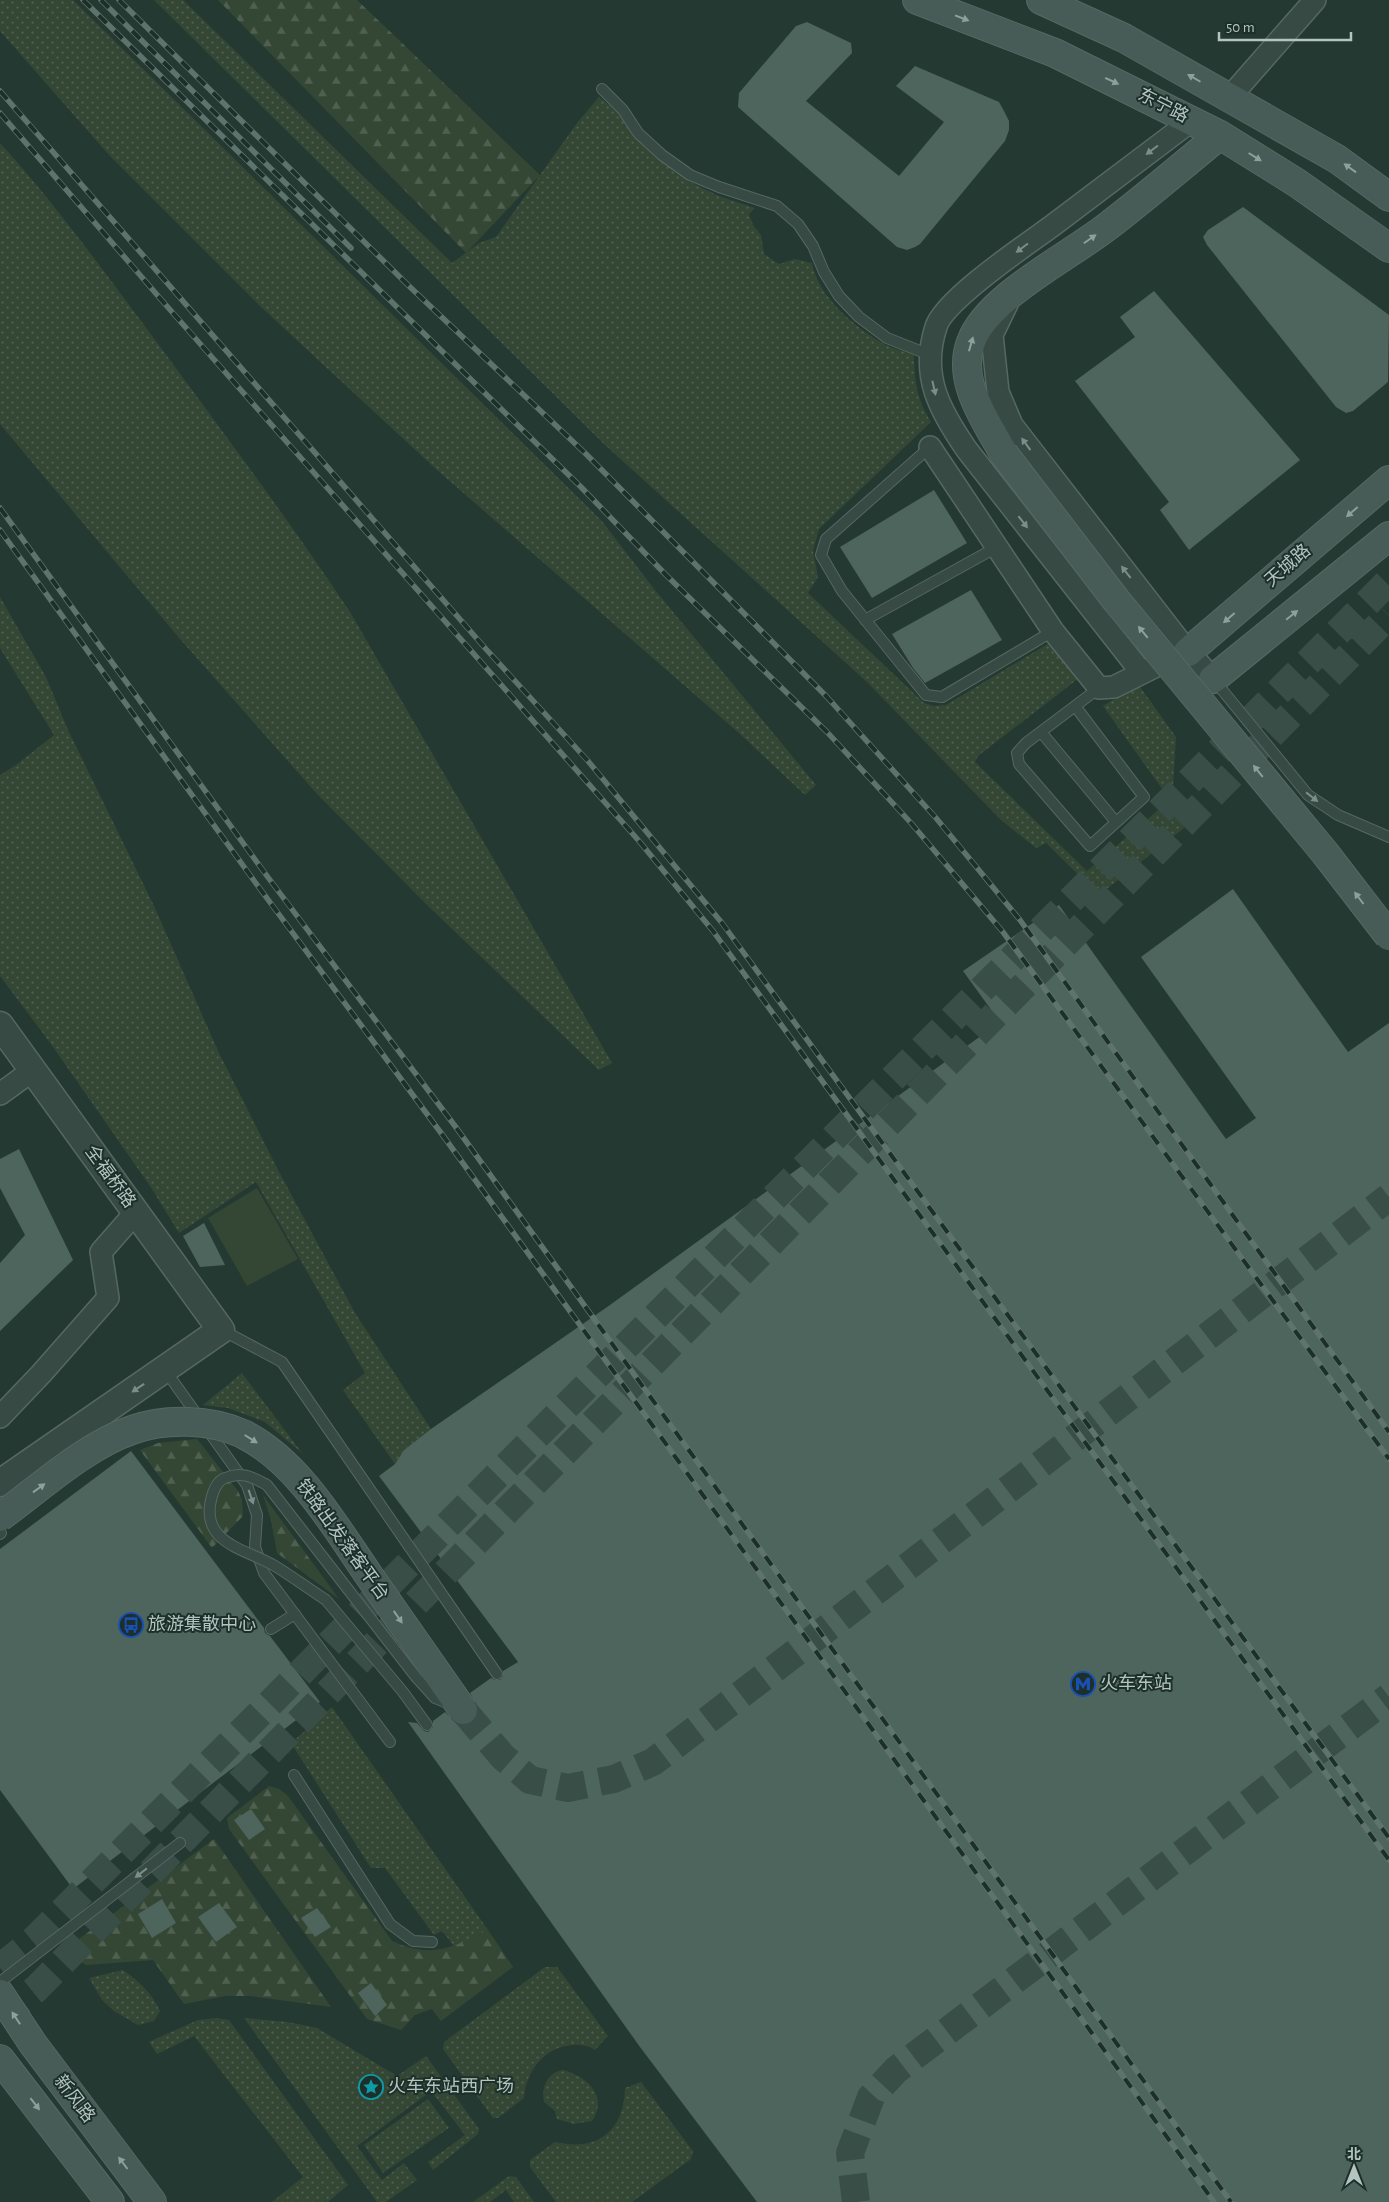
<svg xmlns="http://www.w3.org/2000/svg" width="1389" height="2202" font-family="'Alegreya Sans','Noto Sans SC',sans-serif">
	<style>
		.grass { fill: url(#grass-dots) }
		.forest { fill: url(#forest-firs) }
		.garden { fill: #344734 }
		.building { fill: #4e655e }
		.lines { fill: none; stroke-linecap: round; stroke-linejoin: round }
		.secondary-tunnel { stroke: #3a4e48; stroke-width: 28; stroke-dasharray: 28 14; stroke-linecap: butt }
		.primary-tunnel { stroke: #3a4e48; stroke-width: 28; stroke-dasharray: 28 14; stroke-linecap: butt }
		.service-casing { stroke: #566862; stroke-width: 12 }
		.minor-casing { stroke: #566862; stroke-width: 24 }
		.tertiary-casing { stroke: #566862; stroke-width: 29 }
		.secondary-casing { stroke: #566862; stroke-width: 30 }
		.service { stroke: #384a44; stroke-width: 10 }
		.minor { stroke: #384a44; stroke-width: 21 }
		.tertiary { stroke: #384a44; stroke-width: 26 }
		.secondary { stroke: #475c57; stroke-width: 28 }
		.rail-casing { stroke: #5d736c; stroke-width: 5.5 }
		.rail { stroke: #1d2f29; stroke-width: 4; stroke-dasharray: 11; stroke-linecap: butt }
		.service-bridge-casing { stroke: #566862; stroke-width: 12; stroke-linecap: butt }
		.secondary-bridge-casing { stroke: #566862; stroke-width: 30; stroke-linecap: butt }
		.service-bridge { stroke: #384a44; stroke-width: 10 }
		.secondary-bridge { stroke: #475c57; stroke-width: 28 }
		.oneway { fill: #8ea09c }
		.oneway2 { fill: #7c8e89 }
		.labels { text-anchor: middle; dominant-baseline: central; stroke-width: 4; stroke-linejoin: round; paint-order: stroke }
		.street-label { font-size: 18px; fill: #b4c5c1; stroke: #1d2f29 }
		.poi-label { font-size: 18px; fill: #b4c5c1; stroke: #1d2f29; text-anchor: start }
	</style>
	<defs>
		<pattern id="grass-dots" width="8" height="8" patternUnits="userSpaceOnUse" patternTransform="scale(1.25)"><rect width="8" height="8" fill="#344734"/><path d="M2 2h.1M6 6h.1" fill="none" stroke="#4f6050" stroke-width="1.8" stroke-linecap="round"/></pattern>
		<pattern id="forest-firs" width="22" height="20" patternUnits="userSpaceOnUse" patternTransform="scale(1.25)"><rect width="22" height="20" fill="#344734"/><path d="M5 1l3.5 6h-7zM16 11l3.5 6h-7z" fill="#4f6050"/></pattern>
	</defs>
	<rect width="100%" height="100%" fill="#253933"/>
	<path class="grass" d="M0 0H73L601 520 655 590 816 785 805 795 740 734 437 470 260 306 109 155 0 31Z
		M154 0H183L452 263 479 243 496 237 577 123 599 97 618 112 640 142 688 181 719 196 755 208 749 214 753 225 761 235 764 254 779 264 795 259 812 263C818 297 856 328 884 344 893 349 904 351 914 355 915 383 916 397 931 422L819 529 813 551 818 577 808 593 924 703 934 706 946 705 1051 642 1079 678 978 756 975 762 1087 871 1170 800 1103 706 1138 684 1176 737 1173 788 1194 820 1099 895 1046 843 1036 848 1001 820 867 682 606 446Z
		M0 143C62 211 115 287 170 360 231 443 293 526 350 612L612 1063 599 1070 426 904 317 794 180 639 0 424Z
		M0 597 46 677 68 730 154 906 219 1053 278 1170 355 1313 431 1429 404 1450 395 1464 343 1390 365 1373 256 1182 179 1233 152 1189 51 1044 0 976V775L16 765 54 735 0 648Z
		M242 1373 302 1453 265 1422 228 1408 203 1405Z
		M332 1707 488 1930 455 1947 442 1931 434 1935 385 1868H371L291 1743Z
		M545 1967H557L608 2036 595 2050C588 2045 581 2045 573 2045 544 2047 526 2071 524 2098L498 2118H493L443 2049 444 2042Z
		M123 1970C140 1982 151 1992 160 2011L154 2021 138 2025 114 2011 102 2000 89 1978Z
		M216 2018 229 2020 348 2185 328 2202H272L303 2177 194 2036 157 2054 149 2042 198 2020Z
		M244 2018 288 2022 317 2028 397 2076 426 2056 479 2129 478 2134 433 2170 428 2162 465 2135 431 2091 357 2146 382 2180 404 2163 417 2180 386 2202H377Z
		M563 2070C587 2076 609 2097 592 2121L574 2124 557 2119 555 2111 544 2102C541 2087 548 2072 563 2070Z
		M641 2082 693 2151 691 2159 632 2202H556L530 2167V2160L555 2142C598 2152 624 2131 625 2088Z
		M428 2099 449 2128 383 2173 364 2145Z
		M509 2176 516 2177 534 2202H514L506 2190 490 2202H473Z"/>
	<path class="forest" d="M218 0H357L540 175 466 253Z
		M197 1439 238 1491 242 1500 243 1516 212 1548 140 1450 158 1443Z
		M263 1495 339 1599 277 1553 271 1520Z
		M269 1786 279 1789 288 1796 392 1941C431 1959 452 1948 488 1930L513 1967 441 2021 432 2009 415 2015 401 2030 367 2019 229 1829 227 1818Z
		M214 1839 331 2007 250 1996H225L184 2004 153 1960 87 1965 60 1953Z"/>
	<path class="garden" d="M257 1188 298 1259 247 1286 208 1218Z"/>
	<path class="building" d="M807 22 851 43 852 53 806 101 899 176 944 122 896 86 915 66 999 102 1004 111 1009 121V130L1005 141 920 244 915 247 907 250 897 247 738 107 739 93 796 26Z
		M1243 207 1389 315 1388 382 1353 411 1346 413 1336 407 1207 245 1203 237 1208 230Z
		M1154 291 1300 460 1189 550 1160 510 1169 502 1075 381 1135 337 1120 317Z
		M934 490 967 543 872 598 840 547Z
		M971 590 1002 640 925 683 913 668 892 634Z
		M1233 889 1348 1052 1389 1023V2202H757L640 2047 408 1722 417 1723 424 1731 428 1732 433 1727V1721L445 1712 457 1724 465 1725 472 1723 477 1717 479 1709 470 1693 491 1678 495 1680H500L503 1676V1671L518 1662 379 1476 395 1464 404 1450 431 1429 610 1305 1000 1022 963 971 1059 905 1226 1139 1256 1118 1141 957Z
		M19 1149 73 1260 0 1331V1263L25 1235 0 1188V1159Z
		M204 1223 225 1265 200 1267 183 1236Z
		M131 1451 264 1628 265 1633 270 1636 320 1702 73 1889 0 1790V1549Z
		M251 1809 265 1829 249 1840 234 1820Z
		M162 1899 176 1923 152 1938 138 1914Z
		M219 1903 237 1927 216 1942 198 1917Z
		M317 1908 331 1927 315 1937 301 1918Z
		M371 1983 387 2005 375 2016 358 1993Z"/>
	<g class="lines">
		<path class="secondary-tunnel" d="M463 1710 503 1757 530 1780 568 1788 614 1779 653 1762 1389 1197
			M856 2202 850 2153 871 2097 896 2070 1389 1697"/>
		<path class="primary-tunnel" d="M0 1968 34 1940 1389 581
			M0 2018 36 1989 1389 615"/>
		<defs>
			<path id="service" d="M602 89 623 110 638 133 662 155 690 175 719 187 777 206 798 224 813 246 824 272 839 296 859 317 887 338 930 355
				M930 447 826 539 821 555 842 591 926 695 942 697 1053 631
				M865 620 997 547
				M1214 680 1308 795 1338 815 1389 837
				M1075 706 1144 797 1090 846 1019 764 1017 753 1026 743 1099 688
				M1041 732 1116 822
				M222 1330 282 1362 497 1674
				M165 1370 247 1485 257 1515 255 1547 264 1573 390 1742
				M0 1534 1 1533
				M326 1600 403 1692 427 1725
				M271 1629 295 1614
				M294 1775 390 1924 413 1941 432 1942
				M0 1982 180 1843"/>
			<path id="minor" d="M1229 98 1315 0
				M1007 304 992 335 998 392 1012 425 1188 652 1213 679
				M930 447 1053 631 1099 688 1114 687 1154 667
				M1142 673 967 450C940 411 920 376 936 327 944 300 1026 245 1052 226 1098 191 1144 156 1191 121
				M0 1094 33 1070
				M0 1417 41 1374 108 1298 101 1252 136 1212"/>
			<path id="tertiary" d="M0 1025 221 1330 0 1483"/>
			<path id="secondary" d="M917 0 1055 53 1220 135 1297 183 1389 248
				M1041 0 1124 38 1337 159 1389 197
				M1004 454C986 421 956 381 971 342 987 297 1070 256 1108 226 1146 197 1183 165 1220 135
				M1188 652 1389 480
				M1213 679 1389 536
				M0 1994 33 2044 152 2202
				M0 2059 110 2202"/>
		</defs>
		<use href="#service" class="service-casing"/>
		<use href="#minor" class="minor-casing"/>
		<use href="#tertiary" class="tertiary-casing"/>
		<use href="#secondary" class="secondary-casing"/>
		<use href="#service" class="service"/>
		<use href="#minor" class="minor"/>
		<use href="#tertiary" class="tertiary"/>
		<use href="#secondary" class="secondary"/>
		<defs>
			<path id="rail" d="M83 0 581 487 666 575 827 732 911 823 1003 932 1389 1459
				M101 0 351 248
				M119 0 410 287 585 453 827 697 936 818 1020 920 1389 1432
				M0 91 485 648 588 761 722 923 1389 1838
				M0 113 165 304 639 841 713 931 1389 1860
				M0 508 267 876 455 1126 1231 2202
				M0 530 255 882 444 1137 1214 2202"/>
		</defs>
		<use href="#rail" class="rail-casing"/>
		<use href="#rail" class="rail"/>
		<defs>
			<path id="service-bridge" d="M326 1600C309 1589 293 1577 275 1566 247 1549 198 1544 212 1496 214 1489 217 1481 225 1478 242 1471 252 1477 267 1485L416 1677 435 1698 450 1704"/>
			<path id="secondary-bridge" d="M1004 454 1116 600 1325 853 1389 936
				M0 1517C40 1488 85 1446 132 1430 165 1418 211 1419 243 1434 299 1462 336 1528 370 1577 401 1621 432 1666 463 1710"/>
		</defs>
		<use href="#service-bridge" class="service-bridge-casing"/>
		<use href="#secondary-bridge" class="secondary-bridge-casing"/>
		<use href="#service-bridge" class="service-bridge"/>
		<use href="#secondary-bridge" class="secondary-bridge"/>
	</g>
	<defs><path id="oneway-solid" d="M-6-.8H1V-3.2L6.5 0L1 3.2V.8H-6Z" transform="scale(1.25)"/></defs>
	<g class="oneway">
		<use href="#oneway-solid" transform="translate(962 18) rotate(21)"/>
		<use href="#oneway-solid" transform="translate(1194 78) rotate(-150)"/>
		<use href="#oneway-solid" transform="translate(1112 81) rotate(25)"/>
		<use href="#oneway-solid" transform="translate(1255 157) rotate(32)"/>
		<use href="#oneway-solid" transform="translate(1350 168) rotate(-144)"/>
		<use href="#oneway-solid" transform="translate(1090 239) rotate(-35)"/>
		<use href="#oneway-solid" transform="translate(971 344) rotate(-74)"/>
		<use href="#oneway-solid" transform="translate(1352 512) rotate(139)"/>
		<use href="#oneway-solid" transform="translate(1292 615) rotate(-39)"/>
		<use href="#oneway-solid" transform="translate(1229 618) rotate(139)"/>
		<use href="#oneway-solid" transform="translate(1143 632) rotate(-129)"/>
		<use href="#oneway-solid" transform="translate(1258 771) rotate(-129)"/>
		<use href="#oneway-solid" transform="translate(1359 898) rotate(-127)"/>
		<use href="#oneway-solid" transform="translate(251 1439) rotate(32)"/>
		<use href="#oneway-solid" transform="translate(39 1488) rotate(-36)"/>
		<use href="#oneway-solid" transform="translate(398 1617) rotate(55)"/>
		<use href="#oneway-solid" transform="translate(16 2018) rotate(-123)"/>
		<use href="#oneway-solid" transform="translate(35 2104) rotate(52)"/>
		<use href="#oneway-solid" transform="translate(123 2163) rotate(-127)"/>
	</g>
	<g class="oneway2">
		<use href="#oneway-solid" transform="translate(1152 150) rotate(143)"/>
		<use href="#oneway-solid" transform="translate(1022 248) rotate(143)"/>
		<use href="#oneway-solid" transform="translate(934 388) rotate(77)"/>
		<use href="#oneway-solid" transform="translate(1026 444) rotate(-126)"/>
		<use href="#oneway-solid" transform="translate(1023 522) rotate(52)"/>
		<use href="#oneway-solid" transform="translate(1126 572) rotate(-128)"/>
		<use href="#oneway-solid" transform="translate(1312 797) rotate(38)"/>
		<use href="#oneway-solid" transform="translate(138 1388) rotate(146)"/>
		<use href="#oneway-solid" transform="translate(251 1497) rotate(71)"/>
		<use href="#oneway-solid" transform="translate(141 1873) rotate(142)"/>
	</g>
	<defs>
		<symbol id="bus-ring" viewBox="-11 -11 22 22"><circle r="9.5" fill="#1d2f29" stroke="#1a4fb4" stroke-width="1.5"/><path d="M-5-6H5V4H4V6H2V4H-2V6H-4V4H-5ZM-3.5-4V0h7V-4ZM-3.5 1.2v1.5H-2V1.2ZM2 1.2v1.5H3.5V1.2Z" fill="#1a4fb4"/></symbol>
		<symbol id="metro-ring" viewBox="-11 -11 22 22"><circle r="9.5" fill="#1d2f29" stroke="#1a4fb4" stroke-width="1.5"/><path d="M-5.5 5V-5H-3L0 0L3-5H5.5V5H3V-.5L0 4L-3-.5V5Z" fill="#1a4fb4"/></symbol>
		<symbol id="sight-ring" viewBox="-11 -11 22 22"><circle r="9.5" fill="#1d2f29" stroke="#0f9aa8" stroke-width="1.5"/><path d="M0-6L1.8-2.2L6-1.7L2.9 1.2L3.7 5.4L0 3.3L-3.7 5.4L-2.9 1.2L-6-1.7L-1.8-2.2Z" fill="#0f9aa8"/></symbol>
	</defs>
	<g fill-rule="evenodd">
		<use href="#bus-ring" x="117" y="1611" width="28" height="28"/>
		<use href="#metro-ring" x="1069" y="1670" width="28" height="28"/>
		<use href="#sight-ring" x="357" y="2073" width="28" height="28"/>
	</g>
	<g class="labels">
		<g class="street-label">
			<text transform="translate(1163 106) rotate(27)">东宁路</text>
			<text transform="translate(1288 566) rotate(-41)">天城路</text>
			<text transform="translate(110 1177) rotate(54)">全福桥路</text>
			<text transform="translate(342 1540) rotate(54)">铁路出发落客平台</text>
			<text transform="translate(74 2099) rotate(53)">新风路</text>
		</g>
		<g class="poi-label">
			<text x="148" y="1625">旅游集散中心</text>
			<text x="1100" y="1684">火车东站</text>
			<text x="388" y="2087">火车东站西广场</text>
		</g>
	</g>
	<g transform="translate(1354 2167)" stroke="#1d2f29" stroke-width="4" paint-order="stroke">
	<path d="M0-4L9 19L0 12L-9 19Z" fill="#b4c5c1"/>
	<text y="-8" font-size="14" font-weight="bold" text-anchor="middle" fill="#b4c5c1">北</text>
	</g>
	<path d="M1219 32v8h132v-8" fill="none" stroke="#b4c5c1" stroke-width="2.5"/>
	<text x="1226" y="32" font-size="15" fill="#b4c5c1" stroke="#1d2f29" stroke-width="4" paint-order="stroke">50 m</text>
</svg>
